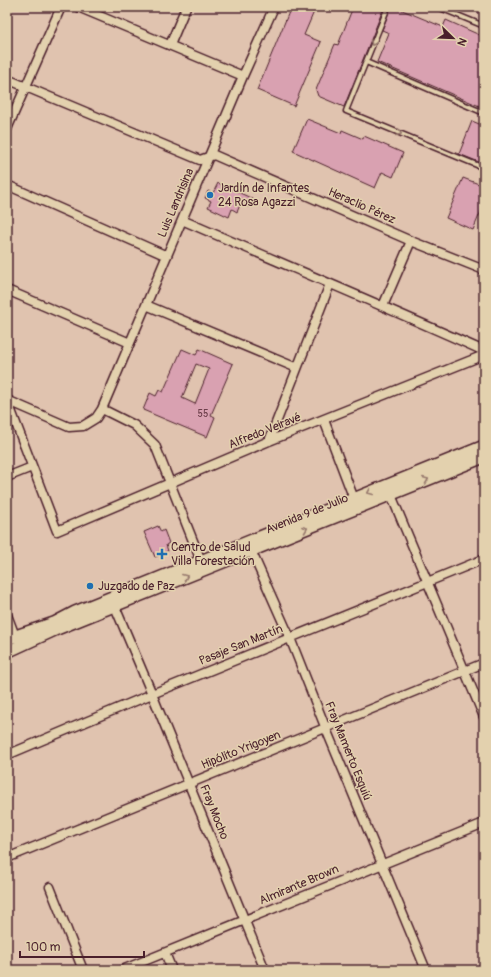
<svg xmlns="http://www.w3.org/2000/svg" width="491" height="977" font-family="Pangolin,sans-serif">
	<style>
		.building { fill: #d9a1b1; stroke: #4a1f2b; fill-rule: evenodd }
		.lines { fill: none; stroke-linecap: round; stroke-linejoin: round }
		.lane-casing { stroke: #4a1f2b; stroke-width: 7 }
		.street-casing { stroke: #4a1f2b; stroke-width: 11 }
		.secondary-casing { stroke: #4a1f2b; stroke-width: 14 }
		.lane { stroke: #e3d1ae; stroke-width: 4 }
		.street { stroke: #e3d1ae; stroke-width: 8 }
		.secondary { stroke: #e3d1ae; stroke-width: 11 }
		.oneway { stroke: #96786c }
		.poi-dot { fill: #1f6fb2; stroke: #e3d1ae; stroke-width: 1.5 }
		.labels { text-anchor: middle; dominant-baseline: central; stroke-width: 3; stroke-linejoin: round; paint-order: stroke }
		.number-label { font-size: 10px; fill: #6e404c }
		.poi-label { font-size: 12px; fill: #4a1f2b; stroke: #e3d1ae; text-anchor: start }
		.street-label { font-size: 12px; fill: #4a1f2b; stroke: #e3d1ae }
	</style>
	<rect width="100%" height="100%" fill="#e0c3af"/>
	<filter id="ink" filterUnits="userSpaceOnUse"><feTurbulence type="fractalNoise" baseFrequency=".025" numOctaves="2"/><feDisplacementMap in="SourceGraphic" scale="8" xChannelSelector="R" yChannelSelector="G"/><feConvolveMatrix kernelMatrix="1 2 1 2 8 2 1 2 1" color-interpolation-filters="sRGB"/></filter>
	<g filter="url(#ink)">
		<path class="building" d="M291 7H316L304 35 321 42 294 106 257 90Z
			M353 7H384L344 107 318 96 316 90 335 44 338 45Z
			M391 7H395L443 27 446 20 484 37V108L377 62 389 33 382 30Z
			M307 119 341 133 342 130 363 139 364 136 403 153 393 177 382 172 375 188 293 151Z
			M472 121 484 126V164L459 154Z
			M463 178 484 186V204L473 230 446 218Z
			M218 183 253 199 249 207 241 203 237 212 232 209 229 217 208 207 211 201 205 198 208 191 213 193Z
			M182 349 196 355 199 349 233 364 211 415 215 417 207 437 143 410 150 393 156 396 159 390 163 392ZM196 364 209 369 195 404 182 398Z
			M158 526 161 532 164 530 169 543 166 545 168 551 155 557 144 532Z"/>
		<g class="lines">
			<defs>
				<path id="lane" d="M388 7 346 111 484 168
					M438 7 484 26
					M366 62 484 113"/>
				<path id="street" d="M78 7 243 76
					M170 45 186 7
					M7 79 200 160 214 155 411 241 484 270
					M7 129 61 7
					M7 185 167 256
					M182 220C283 264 384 306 484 351
					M7 290 130 343
					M146 305 297 368
					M383 306 411 241
					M7 400 57 531 269 441 484 355
					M7 400 69 427 83 426 96 418 102 409 243 76 274 7
					M102 409 134 425 155 445 201 561
					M324 420 354 499
					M269 441 330 284
					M7 477 32 467
					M389 490 484 717
					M249 546 290 638 326 729 426 970
					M113 602 152 694 265 970
					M7 615 15 636
					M7 755 152 694 484 559
					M7 858 484 663
					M50 887 83 970
					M165 953 172 970
					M122 970 484 823"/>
				<path id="secondary" d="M7 639 54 623 75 612 484 446
					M7 652 57 629 484 457"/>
			</defs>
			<use href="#lane" class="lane-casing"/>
			<use href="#street" class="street-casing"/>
			<use href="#secondary" class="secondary-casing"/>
			<use href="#lane" class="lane"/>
			<use href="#street" class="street"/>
			<use href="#secondary" class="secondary"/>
		</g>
		<defs><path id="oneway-chevron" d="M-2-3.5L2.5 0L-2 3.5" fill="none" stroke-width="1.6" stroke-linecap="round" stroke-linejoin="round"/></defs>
		<g class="oneway">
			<use href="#oneway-chevron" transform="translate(373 43) rotate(112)"/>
			<use href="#oneway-chevron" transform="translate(399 133) rotate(23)"/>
			<use href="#oneway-chevron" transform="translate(426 480) rotate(-22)"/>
			<use href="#oneway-chevron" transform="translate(370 492) rotate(157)"/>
			<use href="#oneway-chevron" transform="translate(305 529) rotate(-22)"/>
			<use href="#oneway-chevron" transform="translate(185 577) rotate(-22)"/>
		</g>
	</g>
	<g class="poi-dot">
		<circle cx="210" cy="195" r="4"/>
		<path d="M160 548h4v4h4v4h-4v4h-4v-4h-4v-4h4z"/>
		<circle cx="90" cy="586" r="4"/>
	</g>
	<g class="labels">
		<g class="number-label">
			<text x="203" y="414">55</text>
		</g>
		<g class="poi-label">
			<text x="218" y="188">Jardín de Infantes<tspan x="218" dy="14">24 Rosa Agazzi</tspan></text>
			<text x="171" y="547">Centro de Salud<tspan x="171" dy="14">Villa Forestación</tspan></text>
			<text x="98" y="586">Juzgado de Paz</text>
		</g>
		<g class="street-label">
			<text transform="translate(176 203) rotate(-67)">Luis Landrisina</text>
			<text transform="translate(362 206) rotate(24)">Heraclio Pérez</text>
			<text transform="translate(265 431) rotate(-22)">Alfredo Veiravé</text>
			<text transform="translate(307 514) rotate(-22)">Avenida 9 de Julio</text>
			<text transform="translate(241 645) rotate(-22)">Pasaje San Martín</text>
			<text transform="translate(241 750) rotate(-22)">Hipólito Yrigoyen</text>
			<text transform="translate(348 751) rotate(68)">Fray Mamerto Esquiú</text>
			<text transform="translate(214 812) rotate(68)">Fray Mocho</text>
			<text transform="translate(299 885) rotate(-23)">Almirante Brown</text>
		</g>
	</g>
	<rect width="491" height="977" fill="none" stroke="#e3d1ae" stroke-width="24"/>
	<rect x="12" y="12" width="467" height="953" fill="none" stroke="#4a1f2b" stroke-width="1.5" filter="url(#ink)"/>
	<g transform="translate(453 38) rotate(113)" stroke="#e3d1ae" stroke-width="3" paint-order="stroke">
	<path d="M0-3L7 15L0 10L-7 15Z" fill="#4a1f2b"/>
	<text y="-6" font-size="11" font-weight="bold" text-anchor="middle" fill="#4a1f2b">N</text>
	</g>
	<path d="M20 951v6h124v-6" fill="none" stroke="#4a1f2b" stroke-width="2"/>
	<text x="26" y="951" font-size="12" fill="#4a1f2b" stroke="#e3d1ae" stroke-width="3" paint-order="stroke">100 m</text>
</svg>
